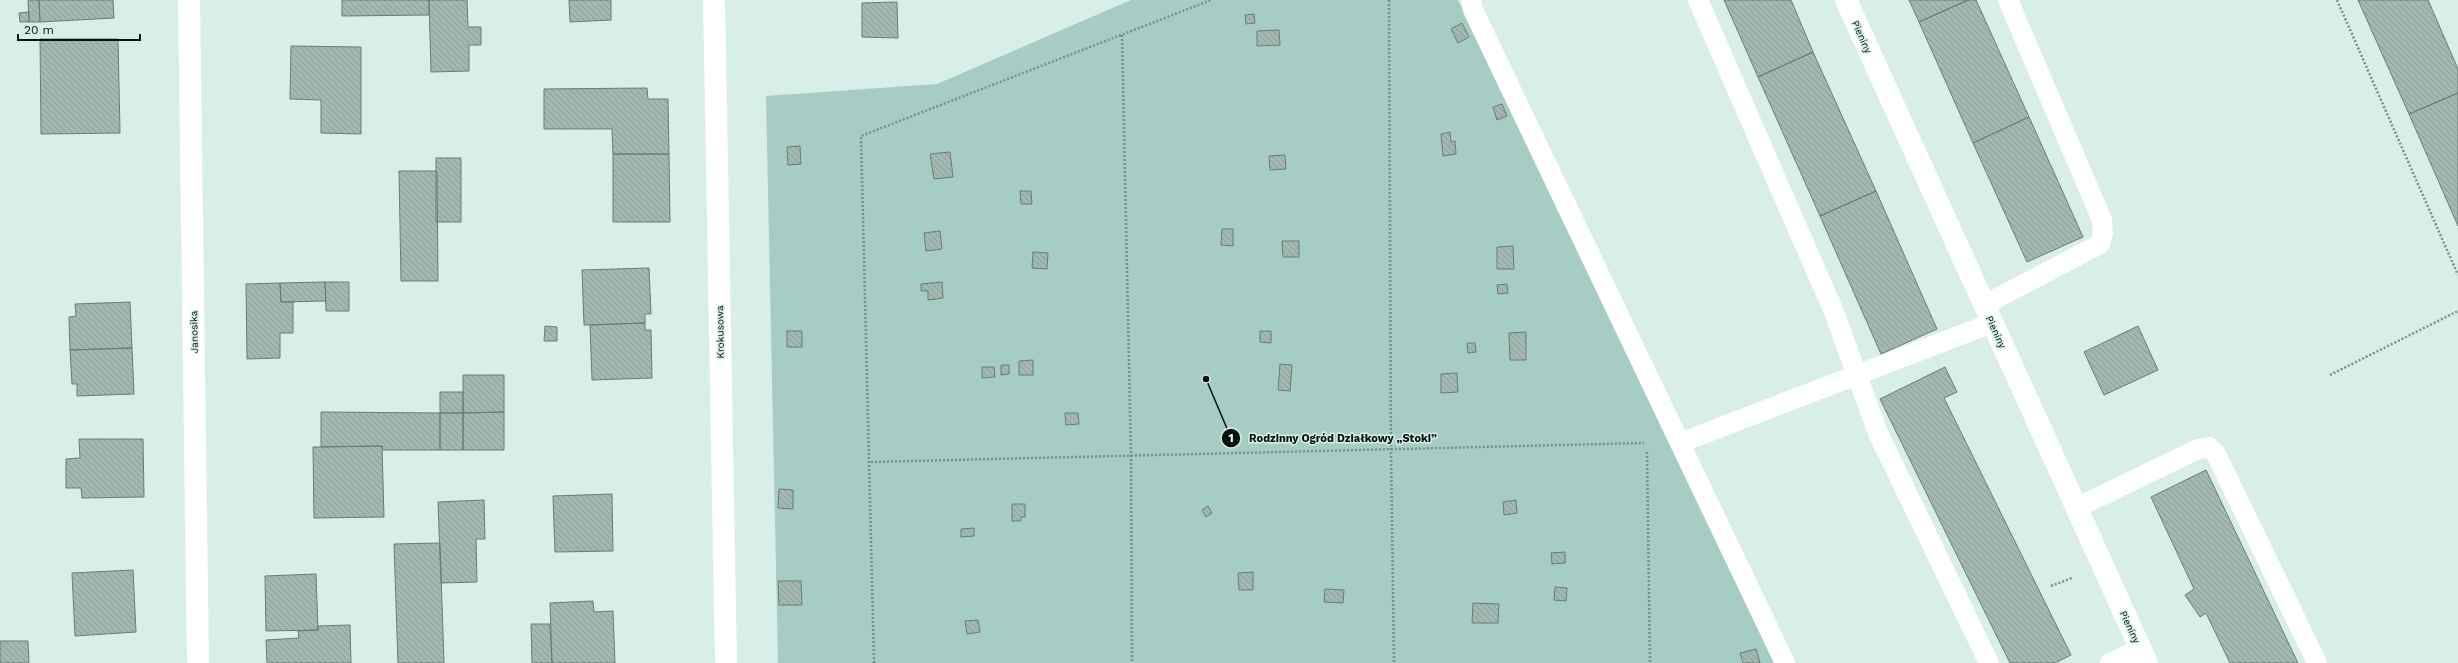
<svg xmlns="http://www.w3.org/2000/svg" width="2458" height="663" font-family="'Work Sans',sans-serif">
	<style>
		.garden { fill: #a5cdc3 }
		.building { fill: url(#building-back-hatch); stroke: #697c77 }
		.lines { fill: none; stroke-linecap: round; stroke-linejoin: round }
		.path { stroke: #7d8d89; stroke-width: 2.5; stroke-dasharray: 2 2; stroke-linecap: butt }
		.lane { stroke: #fff; stroke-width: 20 }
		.street { stroke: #fff; stroke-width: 22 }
		.secondary { stroke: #fff; stroke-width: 22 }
		.labels { text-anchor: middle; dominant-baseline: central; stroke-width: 3; stroke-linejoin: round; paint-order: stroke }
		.street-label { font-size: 10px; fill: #08100e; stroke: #d8eee8 }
		.leader { fill: none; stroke: #08100e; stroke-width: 1.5 }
		.callout-dot { fill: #08100e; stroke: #d8eee8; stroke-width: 1.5 }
		.mark-label { font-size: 12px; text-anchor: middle; font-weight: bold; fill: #fff }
		.callout-label { font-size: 11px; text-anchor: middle; font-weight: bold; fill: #08100e; stroke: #d8eee8; stroke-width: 3; stroke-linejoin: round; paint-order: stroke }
	</style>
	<defs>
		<pattern id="building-back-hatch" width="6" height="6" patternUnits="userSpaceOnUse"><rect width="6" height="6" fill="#a3b8b3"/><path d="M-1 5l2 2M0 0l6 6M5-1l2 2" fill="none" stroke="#8b9d99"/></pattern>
	</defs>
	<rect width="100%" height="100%" fill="#d8eee8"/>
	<path class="garden" d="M1131 0H1458L1775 663H778L766 96 937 84Z"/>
	<path class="building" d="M28 0H39L40 22H29Z
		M39 0H113L114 18 40 22Z
		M342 0H429V15L342 16Z
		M429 0H467L468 27H481V45H469V71L431 72Z
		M569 0H611V20L570 22Z
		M1724 0H1791L1813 52 1758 77Z
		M1909 0H1968L1919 22Z
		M1968 0H1976L2029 117 1973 143 1919 22Z
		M2358 0H2428L2458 69V93L2409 114Z
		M897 2 898 38 862 37V3Z
		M29 12V22H20L19 13Z
		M1254 14 1255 23 1246 24 1245 15Z
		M1462 23 1469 37 1458 43 1451 29Z
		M1279 30 1280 45 1257 46V31Z
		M40 39H118L120 133 41 134Z
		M291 46 361 47V134L321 133V100L290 99Z
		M1813 52 1876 191 1820 216 1758 77Z
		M647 88 648 99H668L669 154H613L612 129H544V89Z
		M2458 93V226L2409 114Z
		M1502 104 1507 116 1497 120 1493 107Z
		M2029 117 2083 237 2027 262 1973 143Z
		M1450 132 1451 142 1455 141 1456 154 1443 156 1441 134Z
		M800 146 801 164 788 165 787 147Z
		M950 152 953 177 934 179 930 154Z
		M613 154H669L670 222H613Z
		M1285 155 1286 169 1270 170 1269 156Z
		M436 158H461V222H436Z
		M399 171H437L438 281H401Z
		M1020 191H1031L1032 204H1021Z
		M1876 191 1937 329 1881 354 1820 216Z
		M1222 229H1233V246L1221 245Z
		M940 231 942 249 926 251 924 233Z
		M1282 241H1299V257H1283Z
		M1513 246 1514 269H1497V247Z
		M1033 252 1048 253 1047 269 1032 268Z
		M649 268 651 314H645V323L584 325 582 270Z
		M325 282H349V311H326Z
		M325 282 326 301 281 302 280 283Z
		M942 282 943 298 928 300V291H921V284Z
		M280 283 281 302H293V333H280V358L247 359 246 284Z
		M1507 284 1508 293 1498 294 1497 285Z
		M130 302 132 348 70 350 69 317 76 316 75 304Z
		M645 323V330H651L652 378 592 380 590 325Z
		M545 326 557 327V341H544Z
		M2138 326 2158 370 2104 395 2084 352Z
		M787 331H802V347H787Z
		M1260 331H1271V343L1260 342Z
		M1526 332V360H1510L1509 333Z
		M1467 343H1475L1476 352 1468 353Z
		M132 348 134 394 77 396V384H72L70 350Z
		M1033 360V375H1019V361Z
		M1280 364 1292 365 1290 391 1278 390Z
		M1001 365H1009V374L1001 375Z
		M982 367H994L995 377 982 378Z
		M1945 367 1957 392 1944 398 2071 655 2055 663H2010L1880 399Z
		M1457 373 1458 392 1441 393V374Z
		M463 375H504V412L463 413Z
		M440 392H463V413H440Z
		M321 412 440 413V450H383L382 446 321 447Z
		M504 412V450H463V413Z
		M440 413H463V450H440Z
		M1065 413H1078L1079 424 1066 425Z
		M79 439H143L144 497 82 498 81 488H66V459L80 458Z
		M382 446 384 517 314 518 313 447Z
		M2206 470 2298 663H2230L2206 613 2200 617 2185 595 2194 589 2151 497Z
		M779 489 793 490V509L778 508Z
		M612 494 613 551 555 552 553 496Z
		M484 500 485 539H476L477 582 441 583 438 502Z
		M1516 500 1517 513 1504 515 1503 502Z
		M1012 504H1025V517H1021V521H1012Z
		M1208 506 1212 513 1206 517 1202 510Z
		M974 528V536L961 537V529Z
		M440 543 444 663H398L394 544Z
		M1565 552V563L1552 564 1551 553Z
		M133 570 136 632 75 636 72 573Z
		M1253 572V590H1239L1238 573Z
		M316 574 318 630 266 631 265 576Z
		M778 581H801L802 605H779Z
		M1555 587 1567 588 1566 601 1554 600Z
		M1325 589 1344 590 1343 603 1324 602Z
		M593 601 594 612 613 611 615 663H552L550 603Z
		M1473 603 1499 604 1498 623H1472Z
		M978 620 980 632 967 634 965 621Z
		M531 624H550L552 663H532Z
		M350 625 351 663H267L266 640 299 638 298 631 318 630V626Z
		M0 641H28L29 663H0Z
		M1756 649 1760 663H1743L1740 653Z"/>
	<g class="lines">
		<path class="path" d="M1389 0 1391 450 1394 663
			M2337 0 2458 275
			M1122 35 1131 456 1132 663
			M2330 375 2458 311
			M1647 452 1650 663
			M871 462 1644 443
			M2051 586 2072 578
			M874 663 861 136 1211 0"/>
		<path class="lane" d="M1471 0 1473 10 1785 663
			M1698 0 1834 312 1878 433 1989 663
			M1984 305 2100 244 2103 234 2102 220 2008 0
			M1680 443 1992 323
			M2076 508 2198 449 2209 447 2216 454 2317 663
			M2110 663 2140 649"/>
		<path class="street" d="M714 0 726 663"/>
		<path class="secondary" d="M189 0 198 663
			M1846 0 2147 663"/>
	</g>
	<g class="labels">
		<g class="street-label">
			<text transform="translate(1862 37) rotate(66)">Pieniny</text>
			<text transform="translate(194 332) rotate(-91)">Janosika</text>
			<text transform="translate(720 332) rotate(-91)">Krokusowa</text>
			<text transform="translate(1996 332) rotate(65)">Pieniny</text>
			<text transform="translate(2130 627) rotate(65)">Pieniny</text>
		</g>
	</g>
	<path class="leader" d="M1206 379L1231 438"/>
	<g class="callout-dot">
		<circle cx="1206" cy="379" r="4"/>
		<circle cx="1231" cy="438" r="10"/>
	</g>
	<g class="mark-label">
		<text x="1231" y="442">1</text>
	</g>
	<g class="callout-label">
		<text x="1343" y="442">Rodzinny Ogród Działkowy „Stoki”</text>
	</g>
	<path d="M18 34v6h122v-6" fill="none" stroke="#08100e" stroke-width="2"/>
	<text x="24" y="34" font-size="12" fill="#08100e" stroke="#d8eee8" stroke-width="3" paint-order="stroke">20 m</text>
</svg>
